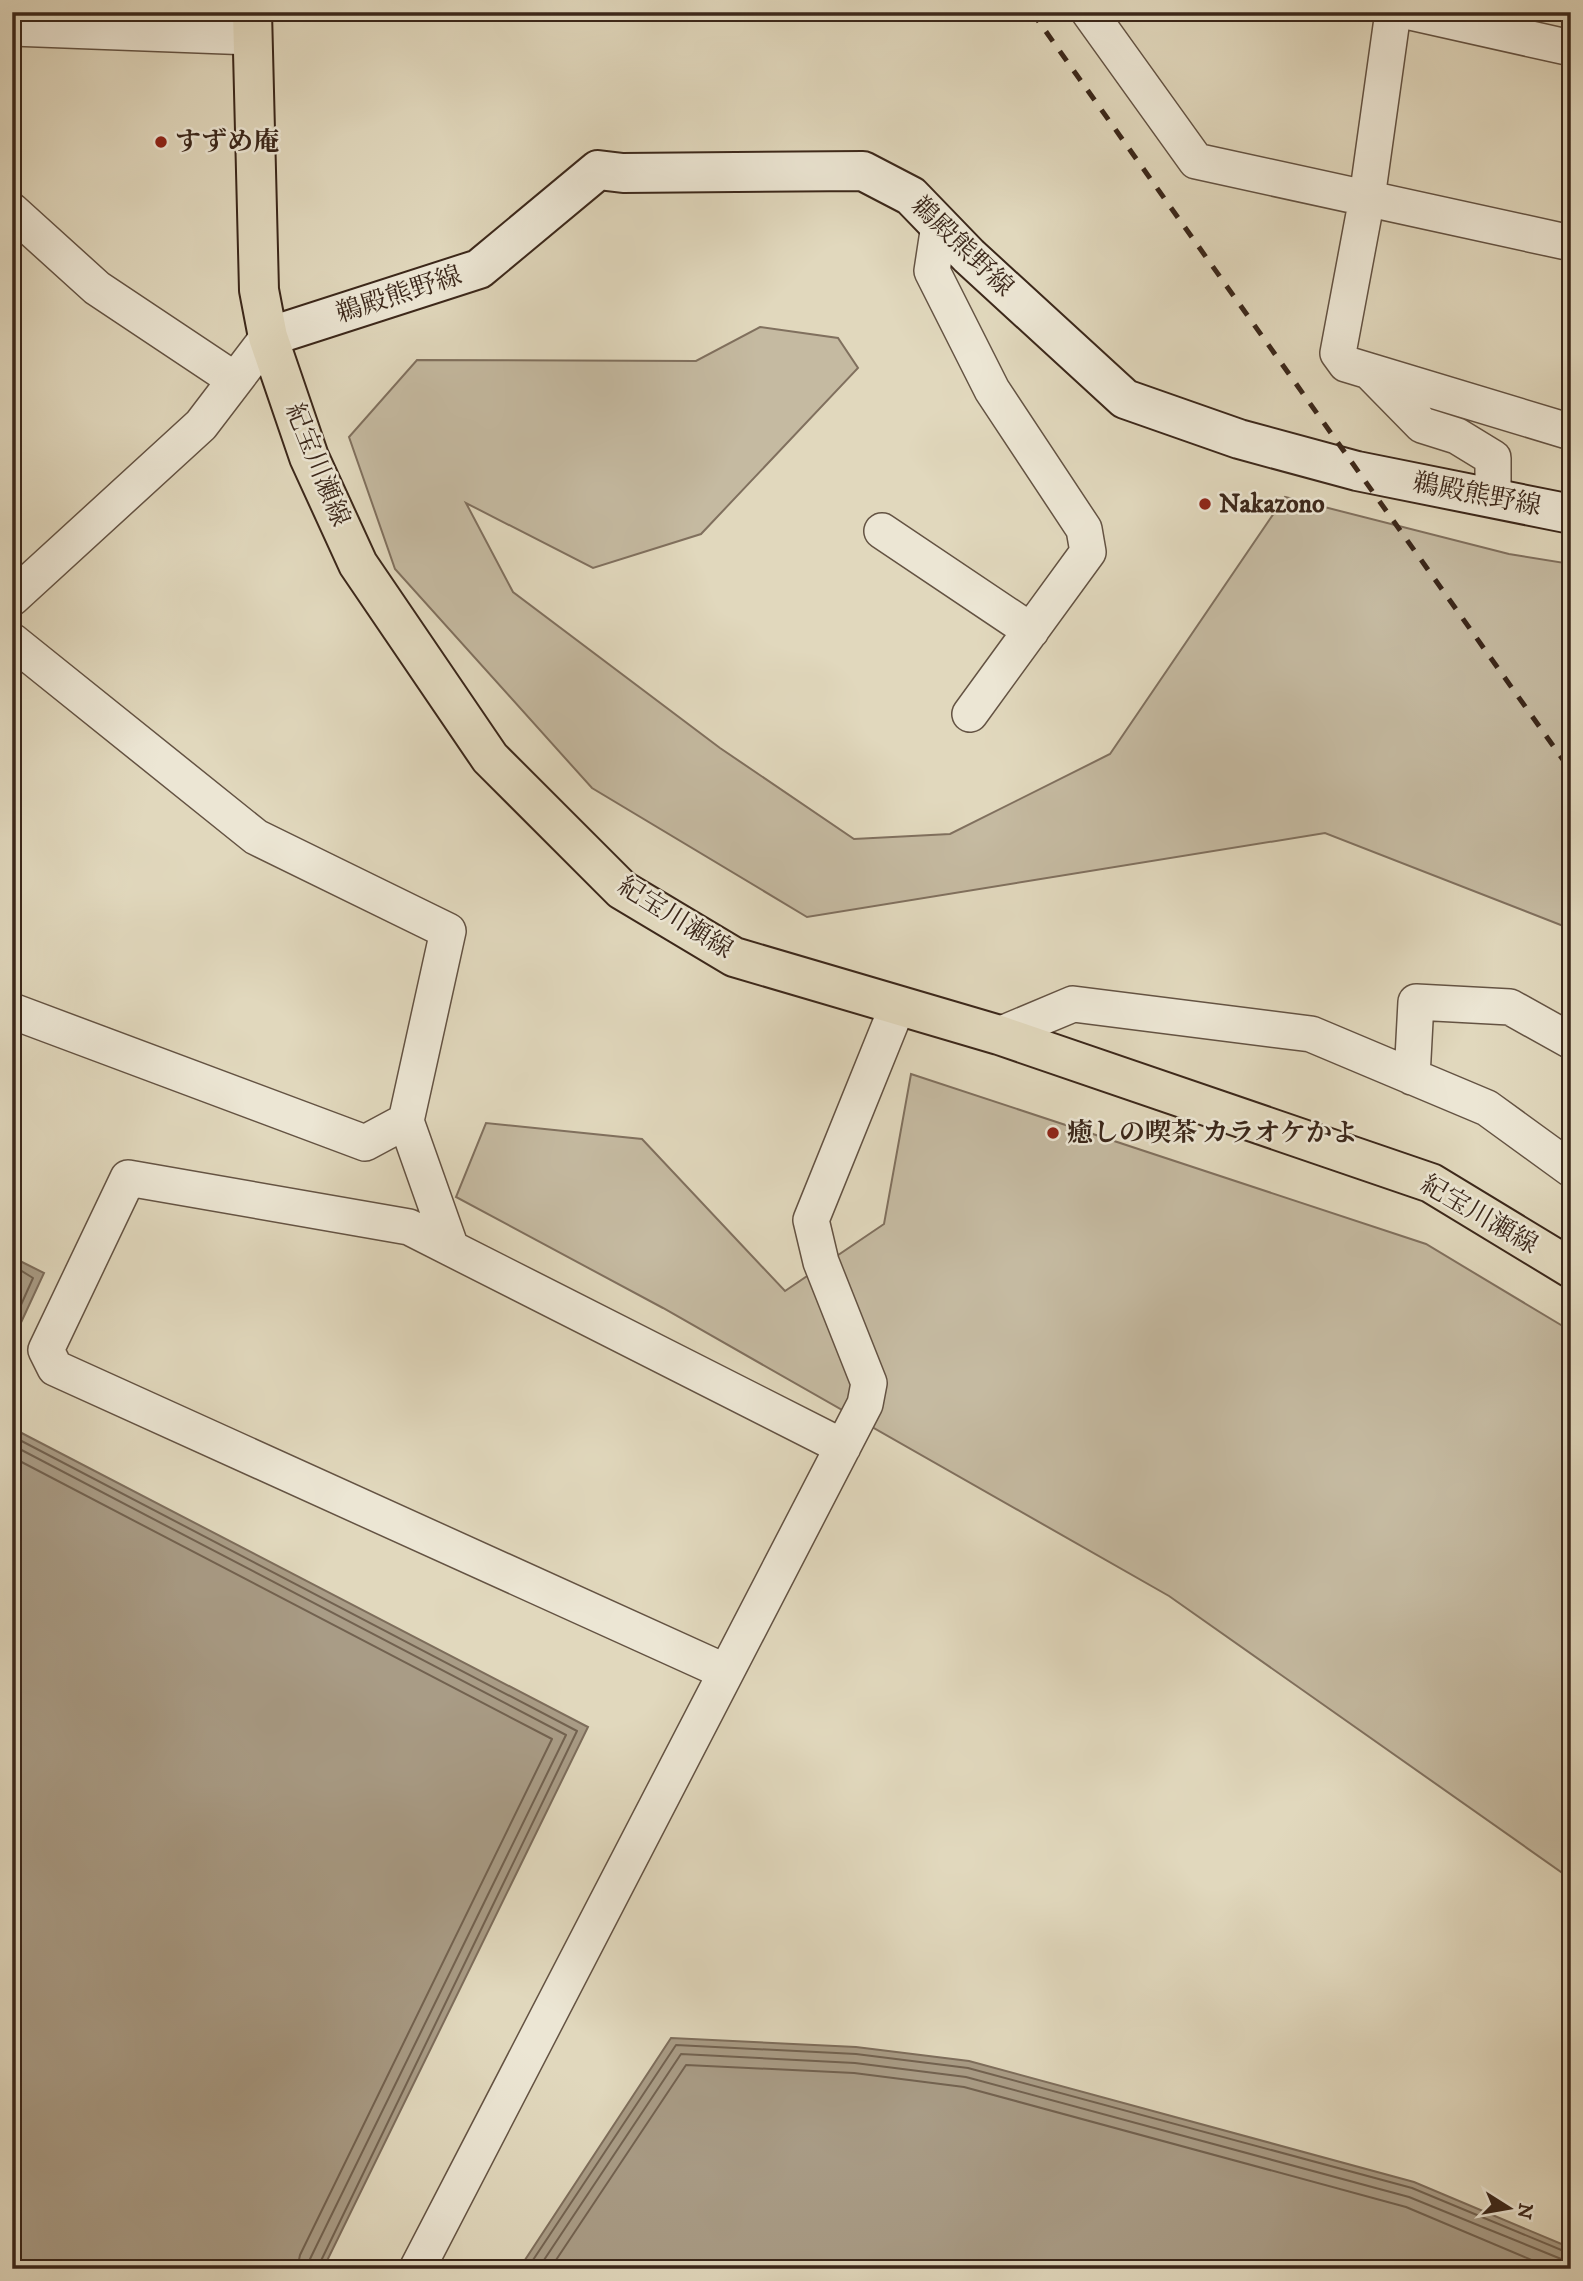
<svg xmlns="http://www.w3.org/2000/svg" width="1583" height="2281" font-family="'IM FELL DW Pica','Noto Serif JP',serif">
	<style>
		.green { fill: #c5baa1; stroke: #80705e; stroke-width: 2 }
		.water { fill: #a99c86; stroke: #7d6d5b; stroke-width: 2 }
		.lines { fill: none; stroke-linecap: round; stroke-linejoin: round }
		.shore { stroke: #726250; stroke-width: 2 }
		.minor-casing { stroke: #645343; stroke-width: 38 }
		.secondary-casing { stroke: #3b271a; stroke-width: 42 }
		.primary-casing { stroke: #3b271a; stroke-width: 42 }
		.minor { stroke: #ece6d4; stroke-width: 35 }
		.secondary { stroke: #ece6d4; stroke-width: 38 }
		.primary { stroke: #e1d8bd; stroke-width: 38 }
		.rail { stroke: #3b271a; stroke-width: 5; stroke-dasharray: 12 12; stroke-linecap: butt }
		.poi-dot { fill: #8f2418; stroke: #ece6d4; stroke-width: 2.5 }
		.labels { text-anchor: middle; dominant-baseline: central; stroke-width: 5; stroke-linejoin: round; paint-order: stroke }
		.poi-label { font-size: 26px; font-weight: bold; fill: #3b271a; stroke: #ece6d4; text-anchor: start }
		.street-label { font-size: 26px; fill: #3b271a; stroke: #ece6d4 }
	</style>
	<rect width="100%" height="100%" fill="#e1d8bd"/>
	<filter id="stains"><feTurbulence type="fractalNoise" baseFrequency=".00286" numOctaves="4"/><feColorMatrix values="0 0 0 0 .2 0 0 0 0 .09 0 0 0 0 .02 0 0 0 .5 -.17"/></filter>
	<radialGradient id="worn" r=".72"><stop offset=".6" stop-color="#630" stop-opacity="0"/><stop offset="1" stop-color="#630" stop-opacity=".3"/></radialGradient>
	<path class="green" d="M760 327 838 338 858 368 701 534 593 568 466 503 513 592 720 748 854 839 950 834 1110 754 1285 497 1509 554 1571 564V929L1325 833 807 917 592 788 395 569 349 437 417 360 696 361Z
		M911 1074 1426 1244 1571 1331V1879L1169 1596 663 1308 456 1197 486 1123 642 1139 785 1291 884 1224Z"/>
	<path class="water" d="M12 1257 44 1273 12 1342Z
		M12 1428 588 1727 323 2269H12Z
		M671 2038 856 2047 969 2061 1414 2182 1571 2248V2269H519Z"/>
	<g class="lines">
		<path class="shore" d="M12 1265 33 1278 12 1325
			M12 1436 577 1731 317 2269
			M12 1445 566 1735 310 2259 308 2269
			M12 1457 552 1739 300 2255 297 2269
			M527 2269 676 2045 856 2054 968 2068 1412 2188 1571 2254
			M538 2269 681 2054 855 2063 966 2077 1409 2197 1571 2263
			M550 2269 686 2065 854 2073 964 2087 1406 2207 1553 2269"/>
		<defs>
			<path id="minor" d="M1089 12 1196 161 1571 243
				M1393 12 1367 198 1338 353 1346 364 1571 432
				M1410 12 1571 48
				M12 28 252 37
				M12 211 97 288 235 380
				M939 225 932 271 992 390 1084 529 1088 552 970 714
				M1371 373 1422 425 1457 436 1493 458V498
				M882 531 1031 631
				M12 598 201 425 268 337
				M12 641 256 837 448 931 406 1121 451 1248
				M12 1011 365 1143 406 1121
				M999 1035 1073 1004 1311 1034 1487 1108 1571 1169
				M1412 1077 1416 1002 1510 1007 1571 1041
				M726 1672 55 1368 46 1350 128 1178 409 1227 843 1447
				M417 2269 865 1404 869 1383 821 1262 811 1220 898 1005"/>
			<path id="secondary" d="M268 337 479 269 598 170 623 173 863 171 911 196 969 256 1125 399 1239 439 1357 471 1571 514"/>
			<path id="primary" d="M252 12 259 290 268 337 309 457 358 564 490 758 622 890 734 957 999 1035 1431 1183 1571 1268"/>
		</defs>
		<use href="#minor" class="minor-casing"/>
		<use href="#secondary" class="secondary-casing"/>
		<use href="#primary" class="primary-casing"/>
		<use href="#minor" class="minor"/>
		<use href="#secondary" class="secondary"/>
		<use href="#primary" class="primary"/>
		<path class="rail" d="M1032 12 1571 771"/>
	</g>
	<g class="poi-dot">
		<circle cx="161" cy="142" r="7"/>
		<circle cx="1205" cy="504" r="7"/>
		<circle cx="1053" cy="1133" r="7"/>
	</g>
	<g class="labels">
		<g class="poi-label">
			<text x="175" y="142">すずめ庵</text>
			<text x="1219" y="504">Nakazono</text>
			<text x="1067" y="1133">癒しの喫茶 カラオケかよ</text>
		</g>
		<g class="street-label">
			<text transform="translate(962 247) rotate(44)">鵜殿熊野線</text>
			<text transform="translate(399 295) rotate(-18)">鵜殿熊野線</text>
			<text transform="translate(317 465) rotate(68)">紀宝川瀬線</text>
			<text transform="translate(1477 495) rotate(11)">鵜殿熊野線</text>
			<text transform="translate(675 918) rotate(32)">紀宝川瀬線</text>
			<text transform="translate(1479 1215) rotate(30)">紀宝川瀬線</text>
		</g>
	</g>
	<rect width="1583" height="2281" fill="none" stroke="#e1d8bd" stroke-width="42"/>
	<rect x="14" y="14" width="1555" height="2253" fill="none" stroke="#3b271a" stroke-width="3.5"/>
	<rect x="21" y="21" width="1541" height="2239" fill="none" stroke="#3b271a" stroke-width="2"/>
	<g transform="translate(1509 2208) rotate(101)" stroke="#ece6d4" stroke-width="5" paint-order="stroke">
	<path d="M0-5L12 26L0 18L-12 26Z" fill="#3b271a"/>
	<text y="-10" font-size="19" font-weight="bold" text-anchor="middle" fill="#3b271a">N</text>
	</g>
	<rect width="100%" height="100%" filter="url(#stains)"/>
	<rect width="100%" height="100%" fill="url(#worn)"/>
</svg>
